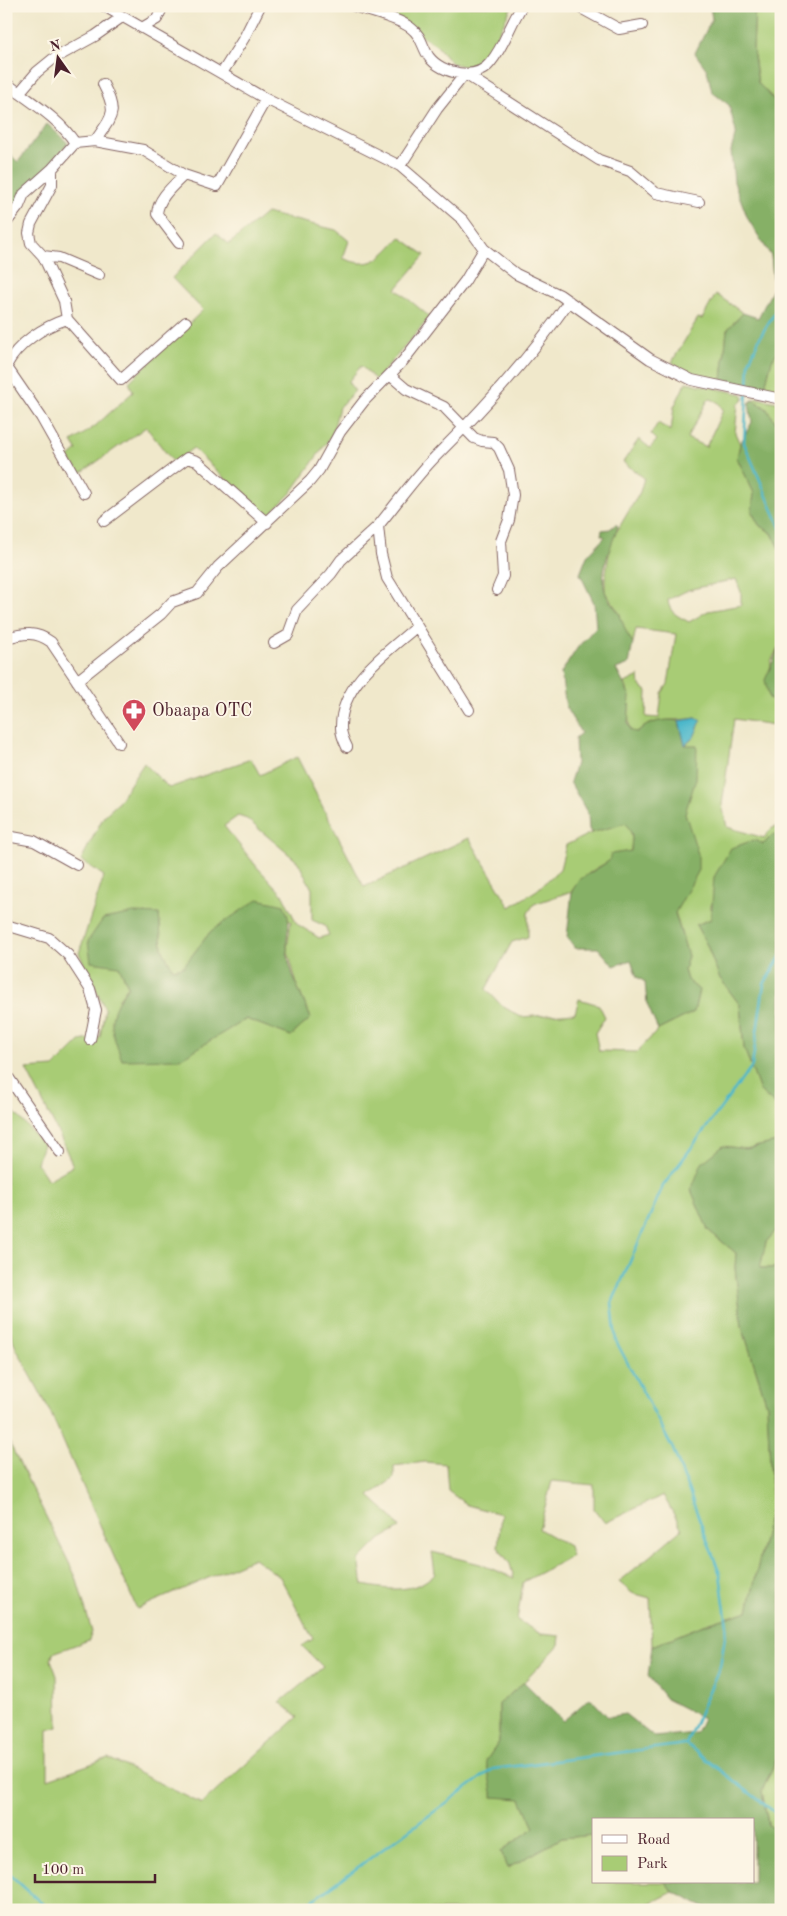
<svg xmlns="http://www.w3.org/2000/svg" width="787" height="1916" font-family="'Old Standard TT',serif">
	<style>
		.green { fill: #a8cc75; stroke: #797650; fill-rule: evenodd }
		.forest { fill: #86b066; stroke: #686848 }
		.water { fill: #4cb7ca; stroke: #4b6b7a }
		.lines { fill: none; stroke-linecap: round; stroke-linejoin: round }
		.stream { stroke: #4cb7ca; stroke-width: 2.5 }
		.minor-casing { stroke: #846563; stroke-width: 12 }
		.minor { stroke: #fff; stroke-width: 10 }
		.labels { text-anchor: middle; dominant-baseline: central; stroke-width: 4; stroke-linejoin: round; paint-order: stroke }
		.poi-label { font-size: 18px; fill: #4a1f2b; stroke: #fcf5e5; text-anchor: start }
	</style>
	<rect width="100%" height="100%" fill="#fcf5e5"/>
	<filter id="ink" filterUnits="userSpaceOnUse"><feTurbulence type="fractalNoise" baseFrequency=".02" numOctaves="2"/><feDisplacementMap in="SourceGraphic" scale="10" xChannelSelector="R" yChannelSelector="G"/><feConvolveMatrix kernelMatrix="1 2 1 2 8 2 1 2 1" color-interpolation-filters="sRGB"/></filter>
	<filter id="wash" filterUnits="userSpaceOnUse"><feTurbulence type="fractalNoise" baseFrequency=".0096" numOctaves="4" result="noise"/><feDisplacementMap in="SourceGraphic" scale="20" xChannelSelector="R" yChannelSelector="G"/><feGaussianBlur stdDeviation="1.12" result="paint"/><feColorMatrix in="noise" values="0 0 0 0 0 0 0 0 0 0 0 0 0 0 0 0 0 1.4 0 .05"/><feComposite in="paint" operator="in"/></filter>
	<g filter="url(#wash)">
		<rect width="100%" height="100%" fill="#f0e8cb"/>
		<path class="green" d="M386 6H512L492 47 469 68 452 63 436 45 383 13Z
			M755 6H781V107L758 83 753 49Z
			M266 213 336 230 349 241 343 258C371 271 382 257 400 237L425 255 396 289 430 317 376 380 361 366 348 382 355 391 339 407 332 435 291 493 266 518 193 448 174 463 146 427 81 473 68 458 77 450 72 442 94 427 133 392 129 382 203 310 172 278 216 233 229 244Z
			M716 294 743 313 727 330 722 380 687 372 672 362 698 318 702 319Z
			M781 347V394L764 390 772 359Z
			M686 382 742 394 744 399 738 404 735 433 740 444 737 458 754 493 752 512 759 525 772 533 781 553V643L771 661 769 698 778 706 781 726 734 719 722 805 727 827 764 838C769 831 771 826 781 827V833L772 835 711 905V919L696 925 707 945 719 977 740 1005 744 1048 760 1091 781 1110V1132L777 1142 746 1149 723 1146 708 1230 736 1253 735 1268 742 1326 767 1405 772 1503 748 1611 701 1626 652 1646 650 1598 632 1593 619 1582 682 1529 663 1495 605 1523 594 1509V1485L552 1481 539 1529 569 1546 572 1556 523 1582 517 1620 541 1634 560 1636 559 1645 524 1682 499 1704V1742L486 1761 521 1799 534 1828 501 1851 508 1868 562 1838 593 1835V1882H665L673 1892 637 1910H6V1436L76 1577 92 1632 89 1640 53 1653 51 1660 57 1676 58 1727 48 1730V1779L108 1758 202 1804 298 1717 280 1702 323 1667 302 1646 313 1639 280 1577 254 1558 137 1609 49 1409 16 1348 6 1319V1103L43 1144 37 1163 48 1180 73 1166 60 1136 26 1069 54 1067 80 1041 100 1037 105 1009 79 953 104 876 81 860 104 816 117 804 144 763 169 788 251 759 260 775 297 757 364 887 469 838 510 907 537 890 560 869 566 845 591 833 626 822 632 835 631 851C610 861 584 871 572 891L534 904 528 913V937L512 942 486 989 502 1006 521 1017 575 1013 579 999 599 1005 605 1017 595 1033 599 1051 637 1052 658 1030 694 1012 699 990 687 980 684 970 688 956 675 912 691 884 690 833 685 813 697 746 685 745 694 737 696 718C674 722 656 716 637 732L631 731C625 714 633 702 625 683L639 676 640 686 647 691 646 717 659 718 662 693 668 684 676 634 636 629 633 643 623 628 620 614 605 592V579L611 541 640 492 644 478 623 462 639 439 650 448 657 440 651 434 658 423 671 431 674 407ZM711 399 719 403 723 410 706 447 687 438 708 400ZM736 579 741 592V605L708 611 689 622C678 616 669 613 668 600L688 590ZM238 816 247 819 298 862 312 889V920L325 926 329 935 319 938 297 924 283 895 257 867 224 826ZM159 914 162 949 173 969 183 967 211 931 291 921 287 948 298 988 311 1018 291 1036 246 1019 221 1033 118 1000 128 986 119 966ZM425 1462 446 1464 448 1491 467 1505 501 1514 498 1547 510 1564 514 1578 480 1564 432 1552 435 1573C416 1594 388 1590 363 1585L359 1560 378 1541 400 1528 390 1515 369 1496 394 1478V1466Z
			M757 398 781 403V430L766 408 753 400Z
			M781 1225V1268H760L766 1242Z
			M781 1743V1833L769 1828 762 1791 776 1760Z"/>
		<path class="forest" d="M710 6H755L753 49 758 83 781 107V347L772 360 764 390 722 380 727 330 743 313 758 318 774 287 771 256 748 219 734 182 731 151 736 132 729 105 712 92 707 70 695 53 712 19Z
			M47 124 68 143 6 218V151L18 162Z
			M753 400 766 408 781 430V553L772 533 759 525 752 512 754 493 737 458 740 444 752 422 749 403Z
			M616 524 618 526C612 545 599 570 605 591 607 600 616 607 620 615 624 626 626 633 633 643L629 664 616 669 630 696 628 724 631 731 637 732C649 722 663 718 679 721L685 745H697L696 779 685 813 698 854V872L675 913 688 956 684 970 687 980 699 990 694 1012 658 1030 647 1004 645 982 637 977 631 960 614 966 598 948H575L567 937 572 891 579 880 609 861 611 854 631 851 632 835 626 823 591 833 589 829 588 814 570 782 576 763 575 738 581 733 566 708 561 673 578 647 596 627 594 603 580 574 587 556 605 537 601 535 602 530 610 529Z
			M781 643V721L778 706 769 698 765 680Z
			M781 833V1110L760 1091 744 1048 740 1005 719 977 707 945 696 925 711 919 714 877 731 848 754 840 764 844 772 835Z
			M258 899 284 905C293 927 286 926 287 947 287 967 303 1000 311 1018L291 1036 246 1019 180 1059 122 1060C109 1025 106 1018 128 986L119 966 91 962 88 941 103 919 134 913 159 914 162 949 173 969 183 967 211 931Z
			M781 1132V1225L766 1242 760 1268H781V1743L776 1760 762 1791 768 1825 781 1831V1910H712L673 1892 665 1882H753V1820H593V1835L562 1838 508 1868 501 1851 534 1828 521 1799 493 1797 486 1761 499 1742V1704L524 1682 563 1721 590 1698 608 1717 625 1714 654 1737 696 1733 703 1718 666 1699 648 1676 652 1646 701 1626 748 1611 772 1503 767 1405 742 1326 735 1268 736 1253 708 1230 691 1190 702 1163 723 1146 746 1149 777 1142Z"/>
		<path class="water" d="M696 718 701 721 694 737 685 745 679 721Z"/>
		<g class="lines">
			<path class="stream" d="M779 6 781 26
				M748 390 749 362 760 337 781 302
				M747 395 744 443 781 529
				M686 1744 720 1666 727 1625 720 1574 673 1449 616 1341 612 1303 663 1186 752 1066 764 984 781 956
				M6 1871 49 1910
				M299 1910 493 1769 686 1744 781 1817"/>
		</g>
	</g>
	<g filter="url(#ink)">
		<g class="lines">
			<defs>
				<path id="minor" d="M104 6 266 99 400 166 463 220 484 249 516 274 560 295 650 359 692 380 781 399
					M354 6C372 13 396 17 411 28 422 36 422 47 429 57 442 74 476 81 490 63 504 47 510 24 522 6
					M577 6 619 29 642 25
					M142 28 157 19 163 6
					M222 73 244 38 260 6
					M465 74 599 160 630 171 656 193 699 202
					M6 83C29 101 59 118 75 143L95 141 143 150 184 175 217 186 266 99
					M19 93 37 72 53 59 95 36 122 17
					M95 141C113 115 118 113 103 84
					M75 143 52 169V185L31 224 29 233 31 243 43 256 64 301 67 319 121 380 186 322
					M400 166 437 109 465 74
					M6 223 19 206 24 194 52 169
					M179 243 157 214C158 198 173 186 184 175
					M43 256 59 258 99 275
					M6 366 41 417 84 493
					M6 366C18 343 43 327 67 319
					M391 376 406 389 444 407 474 438 482 441 493 442 499 448 509 470 513 495 509 520 501 541 503 576 497 590
					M104 521 187 458 197 461 267 523
					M6 638C24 633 36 631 51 642L119 743
					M274 643 288 635 297 610 331 574 341 560 378 526
					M77 681 161 614 172 602 197 593 218 567 310 481 319 470 340 432 364 401 403 361 465 281 484 249
					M469 710 387 578 381 554 378 526C397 503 415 477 437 455 484 408 531 357 569 301
					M347 747C344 741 341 734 341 728 340 684 386 653 416 627
					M7 836 34 841 77 865
					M6 925 49 938 68 955 90 989 96 1010 90 1040
					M6 1074 60 1152"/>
			</defs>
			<use href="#minor" class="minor-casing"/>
			<use href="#minor" class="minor"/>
		</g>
	</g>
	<defs>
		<symbol id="pharmacy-pin" viewBox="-11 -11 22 30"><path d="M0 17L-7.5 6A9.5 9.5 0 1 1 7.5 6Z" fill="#d1495b" stroke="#fcf5e5"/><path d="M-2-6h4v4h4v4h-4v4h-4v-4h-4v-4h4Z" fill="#fff"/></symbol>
	</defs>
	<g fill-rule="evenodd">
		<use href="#pharmacy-pin" x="120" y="697" width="28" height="38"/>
	</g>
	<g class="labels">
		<g class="poi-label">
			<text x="152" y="711">Obaapa OTC</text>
		</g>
	</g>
	<rect width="787" height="1916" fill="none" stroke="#fcf5e5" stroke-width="25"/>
	<rect x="592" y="1818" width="162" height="65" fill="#fcf5e5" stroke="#b59f9b"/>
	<rect x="602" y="1835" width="25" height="8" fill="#ffffff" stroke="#b59f9b"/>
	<text x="637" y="1844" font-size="15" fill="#4a1f2b">Road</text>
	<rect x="602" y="1856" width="25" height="15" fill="#a8cc75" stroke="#b59f9b"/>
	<text x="637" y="1868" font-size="15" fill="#4a1f2b">Park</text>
	<g transform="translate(58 58) rotate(346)" stroke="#fcf5e5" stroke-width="4" paint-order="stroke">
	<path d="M0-4L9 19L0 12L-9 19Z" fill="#4a1f2b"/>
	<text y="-8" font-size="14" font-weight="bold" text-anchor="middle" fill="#4a1f2b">N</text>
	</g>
	<path d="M35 1874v8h120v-8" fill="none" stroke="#4a1f2b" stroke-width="2.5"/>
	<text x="42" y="1874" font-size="15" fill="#4a1f2b" stroke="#fcf5e5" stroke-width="4" paint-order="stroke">100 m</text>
</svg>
